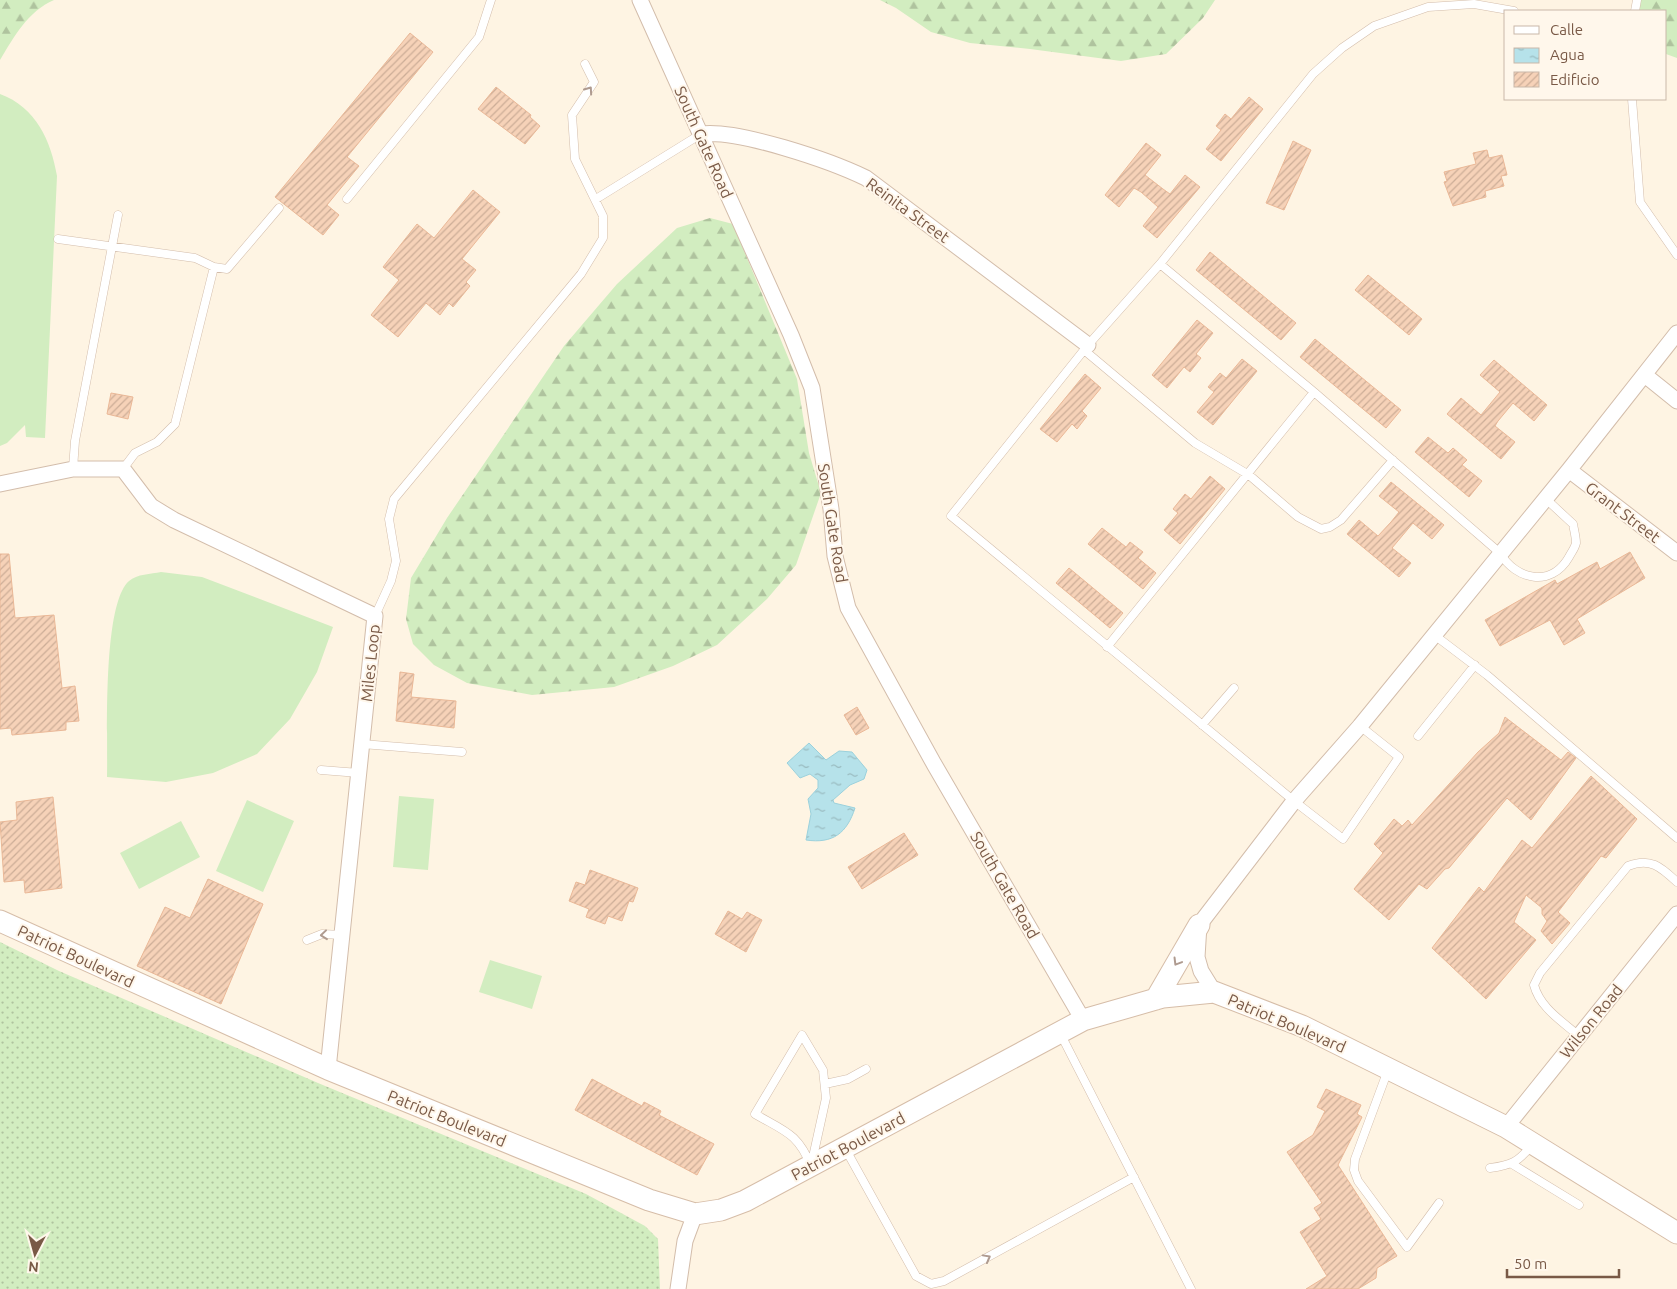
<svg xmlns="http://www.w3.org/2000/svg" width="1677" height="1289" font-family="Ubuntu,sans-serif">
	<style>
		.grass { fill: url(#grass-dots) }
		.forest { fill: url(#forest-firs) }
		.pitch { fill: #d2edc0 }
		.water { fill: url(#water-ripples); stroke: #9bd1dc }
		.building { fill: url(#building-hatch); stroke: #eab897 }
		.lines { fill: none; stroke-linecap: round; stroke-linejoin: round }
		.lane-casing { stroke: #d3bdab; stroke-width: 9 }
		.street-casing { stroke: #d3bdab; stroke-width: 17 }
		.secondary-casing { stroke: #d6bda8; stroke-width: 23 }
		.lane { stroke: #fff; stroke-width: 8 }
		.street { stroke: #fff; stroke-width: 15 }
		.secondary { stroke: #fff; stroke-width: 21 }
		.oneway { stroke: #af9b90 }
		.labels { text-anchor: middle; dominant-baseline: central; stroke-width: 4; stroke-linejoin: round; paint-order: stroke }
		.street-label { font-size: 16px; fill: #795946; stroke: #fff7eb }
	</style>
	<defs>
		<pattern id="grass-dots" width="8" height="8" patternUnits="userSpaceOnUse" patternTransform="scale(1.25)"><rect width="8" height="8" fill="#d2edc0"/><path d="M2 2h.1M6 6h.1" fill="none" stroke="#afc39e" stroke-width="1.8" stroke-linecap="round"/></pattern>
		<pattern id="forest-firs" width="22" height="20" patternUnits="userSpaceOnUse" patternTransform="scale(1.25)"><rect width="22" height="20" fill="#d2edc0"/><path d="M5 1l3.5 6h-7zM16 11l3.5 6h-7z" fill="#afc39e"/></pattern>
		<pattern id="water-ripples" width="26" height="14" patternUnits="userSpaceOnUse" patternTransform="scale(1.25)"><rect width="26" height="14" fill="#b6e2ea"/><path d="M2 4q2-2 4 0t4 0M15 11q2-2 4 0t4 0" fill="none" stroke="#99babf"/></pattern>
		<pattern id="building-hatch" width="6" height="6" patternUnits="userSpaceOnUse" patternTransform="scale(1.25)"><rect width="6" height="6" fill="#f6d2b8"/><path d="M-1 1l2-2M0 6l6-6M5 7l2-2" fill="none" stroke="#ccad97"/></pattern>
	</defs>
	<rect width="100%" height="100%" fill="#fef4e3"/>
	<path class="grass" d="M0 942 59 971 318 1083 586 1194 645 1226 658 1239 660 1289H0Z"/>
	<path class="forest" d="M0 0H54C28 11 14 37 0 60Z
		M880 0H1215L1203 18 1166 54 1121 61 1030 49 970 43 931 32 896 8Z
		M1638 0H1677V58L1666 54V11H1638Z
		M710 218 733 224 797 379 809 453 821 493 796 565 767 599 717 645 673 666 614 687 532 695 467 683 434 665 413 644 406 619 411 578 447 518 564 346 617 284 677 228Z"/>
	<path class="pitch" d="M0 94C36 107 51 141 57 176L45 438 26 437 25 425 7 443 0 446Z
		M161 572 202 577 333 627 317 672 290 719 257 754 213 773 166 782 107 777C108 738 102 605 129 581 137 574 151 574 161 572Z
		M399 796 434 799 428 870 393 867Z
		M247 800 294 821 263 892 216 871Z
		M181 821 200 857 139 889 120 853Z
		M490 960 542 976 532 1009 479 992Z"/>
	<path class="water" d="M809 743 826 760 839 751 852 752 867 770 864 779 850 785 833 800 834 803 855 808C847 833 833 844 806 840L811 814 808 799 818 788V780L810 774 800 778 787 763Z"/>
	<path class="building" d="M410 33 433 52 347 157 359 166 327 205 339 215 323 235 275 197Z
		M496 87 531 115 530 117 540 126 525 144 478 109Z
		M1249 97 1263 109 1221 161 1206 149 1221 130 1216 126 1225 114 1231 119Z
		M1293 141 1311 150 1284 210 1266 203Z
		M1146 143 1161 155 1145 175 1163 189 1170 194 1185 175 1200 187 1157 238 1143 226 1158 207 1141 192 1134 188 1119 207 1105 195Z
		M1487 150 1489 158 1502 155 1507 175 1501 176 1504 186 1485 191 1486 197 1453 206 1444 182 1447 181 1444 172 1476 164 1473 153Z
		M473 190 500 212 462 259 476 270 466 282 470 286 453 307 449 303 440 315 426 303 398 337 371 315 399 280 383 267 417 224 434 238Z
		M1210 252 1296 323 1281 340 1196 270Z
		M1368 275 1422 319 1409 335 1355 290Z
		M1197 320 1213 333 1196 354 1201 358 1190 372 1184 367 1167 388 1152 375Z
		M1315 339 1401 410 1386 428 1300 357Z
		M1242 359 1257 371 1213 425 1197 412 1214 392 1208 387 1220 373 1226 378Z
		M1494 360 1547 405 1534 421 1513 403 1498 421 1495 426 1515 442 1501 459 1447 414 1461 398 1481 415 1500 392 1480 375Z
		M1085 374 1101 388 1082 411 1087 416 1077 429 1072 424 1057 442 1040 429Z
		M111 393 133 397 128 419 107 414Z
		M1428 437 1448 453 1453 448 1467 460 1462 465 1482 481 1469 497 1415 452Z
		M1210 476 1225 489 1180 544 1164 530 1178 513 1173 509 1185 494 1191 499Z
		M1391 482 1444 525 1432 539 1413 523 1392 548 1411 563 1399 577 1347 534 1359 520 1378 536 1391 522 1399 512 1379 496Z
		M1102 528 1126 547 1130 542 1143 552 1138 558 1156 573 1143 589 1088 544Z
		M1630 552 1645 578 1577 619 1585 633 1564 645 1550 620 1500 646 1485 620 1555 580 1557 584 1597 562 1600 569Z
		M0 554H9L15 618 54 615 62 688 75 686 79 721 66 722V730L12 735 11 728 0 729Z
		M1069 568 1123 613 1110 628 1056 583Z
		M400 672 414 674 411 697 456 701 454 728 396 721Z
		M857 707 869 728 856 735 844 715Z
		M1505 717 1561 760 1568 752 1576 758 1531 820 1507 798 1449 868 1445 869 1427 889 1419 884 1389 920 1354 889 1383 853 1374 844 1394 819 1402 826 1408 820 1412 825 1478 752 1499 733Z
		M1591 776 1637 819 1606 858 1601 856 1558 912 1570 923 1552 944 1541 931 1547 921 1542 914V908L1526 895 1514 922 1536 940 1486 999 1432 948 1479 887 1484 892 1522 840 1532 848Z
		M53 797 62 888 25 893 24 880 4 882 0 822 17 820 16 802Z
		M904 833 918 855 862 889 848 867Z
		M590 870 638 888 633 902 629 901 622 921 608 916 605 924 586 917 589 909 569 901 576 882 585 885Z
		M208 879 263 904 221 1004 137 966 165 907 190 918Z
		M728 911 742 919 747 912 762 920 746 952 715 934Z
		M592 1079 642 1106 644 1102 661 1111 659 1115 714 1144 697 1175 575 1110Z
		M1326 1089 1361 1105 1357 1114 1362 1117 1338 1165 1397 1256 1377 1268 1376 1278 1358 1289H1306L1327 1276 1300 1232 1321 1219 1314 1208 1322 1203 1287 1152 1313 1135 1325 1111 1317 1107Z"/>
	<g class="lines">
		<defs>
			<path id="lane" d="M1635 11 1637 0
				M1632 99 1640 202 1677 255
				M347 199 479 37 491 0
				M596 199 701 134
				M58 239 195 258 214 267 227 269 279 208
				M1160 264 1314 392 1500 553C1516 580 1551 588 1569 557 1571 553 1575 548 1576 543 1576 537 1574 530 1573 524L1546 499
				M1084 350 1195 443 1249 475 1298 517 1321 529 1330 527 1341 520 1393 460
				M73 469 75 441 118 215
				M123 469 135 453 157 442 175 424 214 267
				M375 616 391 581 396 561 389 519 394 499 581 274 603 238V216L575 159 572 115 594 82 585 64
				M1433 634 1487 675 1677 838
				M1107 647 1314 392
				M1202 725 1234 688
				M1360 726 1399 757 1343 839 1294 801 951 516 1088 345 1160 264 1313 74 1342 48 1374 26 1428 7 1474 4 1514 11
				M1418 736 1475 665
				M362 744 462 752
				M321 770 359 773
				M307 940 322 934 342 935
				M1060 1033 1191 1289
				M802 1035 823 1070 826 1098 811 1166C798 1133 784 1131 755 1114Z
				M1579 1036C1562 1021 1540 1008 1534 985L1540 973 1628 866C1650 857 1661 867 1677 882
				M1388 1070 1355 1159 1354 1170 1358 1181 1407 1247 1439 1203
				M825 1084 848 1079 866 1069
				M846 1150 916 1276 931 1284 944 1281 1134 1177
				M1512 1164 1579 1205
				M1490 1168C1512 1165 1518 1162 1532 1145"/>
			<path id="street" d="M640 0 791 335 812 388 831 509 835 556 848 608 934 764 1083 1020
				M701 134C738 129 831 161 866 178L1088 345
				M1646 376 1677 401
				M1569 470 1677 553
				M0 484 73 469H123L151 506 174 520 375 616 328 1069
				M1214 992 1201 971 1197 957 1199 925 1294 801 1360 726 1569 470 1677 333
				M1506 1127 1677 914
				M678 1289 685 1241 695 1214"/>
			<path id="secondary" d="M0 921 328 1069 649 1200 695 1214 721 1210 745 1201 1083 1020 1163 997 1214 992 1302 1026 1506 1127 1677 1233
				M1156 999 1199 925"/>
		</defs>
		<use href="#lane" class="lane-casing"/>
		<use href="#street" class="street-casing"/>
		<use href="#secondary" class="secondary-casing"/>
		<use href="#lane" class="lane"/>
		<use href="#street" class="street"/>
		<use href="#secondary" class="secondary"/>
	</g>
	<defs><path id="oneway-chevron" d="M-2-3.5L2.5 0L-2 3.5" fill="none" stroke-width="1.6" stroke-linecap="round" stroke-linejoin="round" transform="scale(1.25)"/></defs>
	<g class="oneway">
		<use href="#oneway-chevron" transform="translate(589 90) rotate(-55)"/>
		<use href="#oneway-chevron" transform="translate(324 935) rotate(174)"/>
		<use href="#oneway-chevron" transform="translate(1177 962) rotate(121)"/>
		<use href="#oneway-chevron" transform="translate(987 1258) rotate(-29)"/>
	</g>
	<g class="labels">
		<g class="street-label">
			<text transform="translate(704 142) rotate(66)">South Gate Road</text>
			<text transform="translate(908 210) rotate(36)">Reinita Street</text>
			<text transform="translate(1623 512) rotate(37)">Grant Street</text>
			<text transform="translate(833 523) rotate(81)">South Gate Road</text>
			<text transform="translate(370 663) rotate(-84)">Miles Loop</text>
			<text transform="translate(1005 885) rotate(60)">South Gate Road</text>
			<text transform="translate(76 956) rotate(25)">Patriot Boulevard</text>
			<text transform="translate(1591 1021) rotate(-51)">Wilson Road</text>
			<text transform="translate(1287 1023) rotate(23)">Patriot Boulevard</text>
			<text transform="translate(447 1118) rotate(22)">Patriot Boulevard</text>
			<text transform="translate(848 1146) rotate(-28)">Patriot Boulevard</text>
		</g>
	</g>
	<rect x="1504" y="10" width="162" height="90" fill="#fff7eb" stroke="#c9b8a9"/>
	<rect x="1514" y="26" width="25" height="8" fill="#ffffff" stroke="#c9b8a9"/>
	<text x="1550" y="35" font-size="15" fill="#795946">Calle</text>
	<rect x="1514" y="48" width="25" height="15" fill="url(#water-ripples)" stroke="#c9b8a9"/>
	<text x="1550" y="60" font-size="15" fill="#795946">Agua</text>
	<rect x="1514" y="72" width="25" height="15" fill="url(#building-hatch)" stroke="#c9b8a9"/>
	<text x="1550" y="85" font-size="15" fill="#795946">Edificio</text>
	<g transform="translate(35 1254) rotate(186)" stroke="#fff7eb" stroke-width="4" paint-order="stroke">
	<path d="M0-4L9 19L0 12L-9 19Z" fill="#795946"/>
	<text y="-8" font-size="14" font-weight="bold" text-anchor="middle" fill="#795946">N</text>
	</g>
	<path d="M1507 1269v8h112v-8" fill="none" stroke="#795946" stroke-width="2.5"/>
	<text x="1514" y="1269" font-size="15" fill="#795946" stroke="#fff7eb" stroke-width="4" paint-order="stroke">50 m</text>
</svg>
